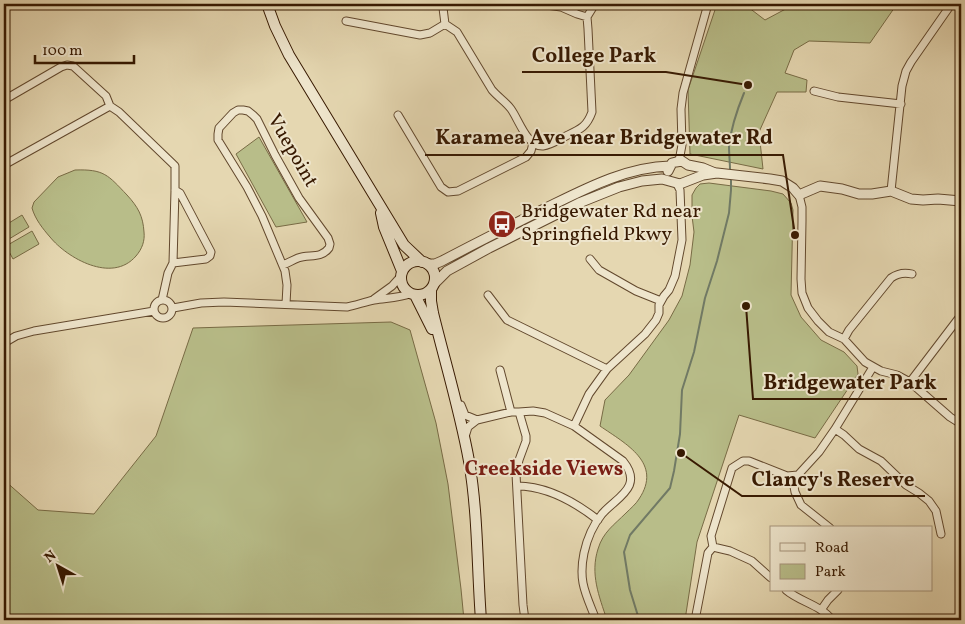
<svg xmlns="http://www.w3.org/2000/svg" width="965" height="624" font-family="Vollkorn,serif">
	<style>
		.green { fill: #b8bd89; stroke: #786b45 }
		.lines { fill: none; stroke-linecap: round; stroke-linejoin: round }
		.stream { stroke: #717a65; stroke-width: 2 }
		.minor-casing { stroke: #62482d; stroke-width: 9 }
		.tertiary-casing { stroke: #62482d; stroke-width: 11 }
		.secondary-casing { stroke: #371901; stroke-width: 12 }
		.minor { stroke: #eee5cc; stroke-width: 7 }
		.tertiary { stroke: #eee5cc; stroke-width: 9 }
		.secondary { stroke: #eee5cc; stroke-width: 10 }
		.labels { text-anchor: middle; dominant-baseline: central; stroke-width: 4; stroke-linejoin: round; paint-order: stroke }
		.street-label { font-size: 20px; fill: #371901; stroke: #eee5cc }
		.poi-label { font-size: 20px; fill: #371901; stroke: #eee5cc; text-anchor: start }
		.neighbourhood-label { font-size: 21px; font-weight: bold; fill: #7a1f14; stroke: #eee5cc }
		.leader { fill: none; stroke: #371901; stroke-width: 2 }
		.callout-dot { fill: #371901; stroke: #eee5cc; stroke-width: 2 }
		.callout-label { font-size: 21px; text-anchor: middle; font-weight: bold; fill: #371901; stroke: #eee5cc; stroke-width: 4; stroke-linejoin: round; paint-order: stroke }
	</style>
	<rect width="100%" height="100%" fill="#e5d7b1"/>
	<filter id="stains"><feTurbulence type="fractalNoise" baseFrequency=".004" numOctaves="4"/><feColorMatrix values="0 0 0 0 .2 0 0 0 0 .09 0 0 0 0 .02 0 0 0 .5 -.17"/></filter>
	<radialGradient id="worn" r=".72"><stop offset=".6" stop-color="#630" stop-opacity="0"/><stop offset="1" stop-color="#630" stop-opacity=".3"/></radialGradient>
	<path class="green" d="M717 4H744L765 20 795 4H897L870 43 809 41 794 50 785 73 807 80 806 92H777L759 132 763 169 690 154 688 90Z
		M259 137 307 222 276 227 236 154Z
		M75 170C104 169 108 175 127 195 138 207 143 216 144 232 145 241 142 249 136 256 112 284 67 258 50 237 43 229 35 219 32 208L34 202 58 177Z
		M709 183 771 191 783 194 791 203 793 210 791 295 801 317 821 340 844 352 857 366 858 374 815 438 739 415 697 542 685 620H607C599 596 590 574 598 549 603 532 614 525 626 513 630 509 636 504 639 499 663 463 626 444 600 426L605 400 629 375 669 320 682 296 690 265 694 232 692 216V195L696 188 700 184Z
		M22 215 29 227 4 242V226Z
		M32 231 39 244 13 259 6 246Z
		M391 322 410 330 436 423 448 484 461 589 464 620H4V480L38 510 94 514 156 436 193 328Z"/>
	<g class="lines">
		<path class="stream" d="M730 170C730 163 729 154 729 146 731 128 737 110 744 93
			M638 620V616L630 590 624 552 630 535 670 488 674 471 680 434 682 390 694 352 705 298 717 261 729 213 731 190V178"/>
		<defs>
			<path id="minor" d="M440 4 443 8 445 24 457 32 492 90C498 97 506 102 511 109 519 120 527 147 543 146 551 145 560 139 568 135 581 129 587 126 592 112L588 29 587 17 595 4
				M539 4 561 7 577 14 587 17
				M4 8 6 4
				M346 21 420 35 430 33 445 24
				M814 91 838 97 901 104
				M4 100 61 67 67 65 73 66 106 96 110 106 119 112 172 163 175 166V190L173 263 168 273 162 300
				M398 115 441 187 448 192 458 191 526 157 531 151 533 143
				M679 161 682 145 681 109 683 93 708 4
				M4 165 110 106
				M891 191 902 86 906 71 911 62 950 6 954 4
				M799 195 802 207V221L801 279 802 293 808 308 818 321 829 332 844 339 865 362 881 371 897 375 910 382 950 417 961 424
				M590 259 599 270 636 291 661 301
				M173 263 206 259 210 256 211 252 180 193 175 190
				M283 265C288 263 293 260 298 258 309 254 321 259 329 248L330 244 328 238 299 198 275 155 257 119 253 115 248 111 243 110H238L233 113 219 128 218 134V140L247 187 262 216 285 271 287 285 286 304
				M488 295 507 320 607 369 645 334 656 320 659 313V305L664 296 669 290 675 276 682 240 680 190 677 184
				M374 299 392 286 401 276
				M154 309a9 9 0 1 1 18 0a9 9 0 1 1-18 0Z
				M173 308 201 303 224 302 347 307C356 305 365 302 374 300 386 298 398 298 410 294
				M844 339 849 330 891 278C898 273 904 272 912 274
				M4 343 16 336 34 331 154 311
				M500 370 511 412
				M910 382 961 315
				M461 405 465 415 477 420 511 412H519L533 411 545 413 574 426 623 461C644 487 617 497 602 514 593 525 587 539 584 553 578 582 586 594 596 620
				M519 412 526 436V441L519 460 516 474 523 605 525 620
				M574 426 589 394 607 369
				M835 429 844 435 859 449 881 461 906 485 919 493 929 501 936 511 941 534
				M465 437 468 427 477 420
				M792 476 795 492 801 505 830 528
				M517 486C547 486 575 502 598 520
				M771 578 752 561 730 551 713 547 711 536 732 468 743 461H749L787 476 798 475 819 452 835 429 873 367
				M786 590C800 602 821 605 832 620
				M821 610 828 600 838 590
				M697 620 696 615 708 553 713 547
				M957 620 961 617"/>
			<path id="tertiary" d="M668 171 672 163 676 162 682 161 688 165 703 168 715 173
				M427 264H435L442 261C476 243 510 226 544 209 583 190 625 167 670 166
				M434 284 447 271 489 248 579 203 619 187 642 181 662 179 680 184 703 175 717 173 770 179 782 181 793 188 799 195 820 186 842 189 859 194H872L891 191 911 199 923 200 938 199 961 201"/>
			<path id="secondary" d="M267 4 275 26 289 55 404 245 422 262
				M381 213 384 227 402 271
				M401 278a17 17 0 1 1 34 0a17 17 0 1 1-34 0Z
				M431 289V301L433 313C445 362 460 411 469 461 478 513 477 567 481 620
				M415 295 432 329"/>
		</defs>
		<use href="#minor" class="minor-casing"/>
		<use href="#tertiary" class="tertiary-casing"/>
		<use href="#secondary" class="secondary-casing"/>
		<use href="#minor" class="minor"/>
		<use href="#tertiary" class="tertiary"/>
		<use href="#secondary" class="secondary"/>
	</g>
	<defs>
		<symbol id="bus-disc" viewBox="-11 -11 22 22"><circle r="9.5" fill="#8f2418" stroke="#eee5cc"/><path d="M-5-6H5V4H4V6H2V4H-2V6H-4V4H-5ZM-3.5-4V0h7V-4ZM-3.5 1.2v1.5H-2V1.2ZM2 1.2v1.5H3.5V1.2Z" fill="#fff"/></symbol>
	</defs>
	<g fill-rule="evenodd">
		<use href="#bus-disc" x="486" y="208" width="32" height="32"/>
	</g>
	<g class="labels">
		<g class="street-label">
			<text transform="translate(292 151) rotate(60)">Vuepoint</text>
		</g>
		<g class="poi-label">
			<text x="521" y="212">Bridgewater Rd near<tspan x="521" dy="23">Springfield Pkwy</tspan></text>
		</g>
		<g class="neighbourhood-label">
			<text x="544" y="469">Creekside Views</text>
		</g>
	</g>
	<path class="leader" d="M748 85L666 72H522M795 235L783 155H425M746 306L753 399H947M681 453L742 496H925"/>
	<g class="callout-dot">
		<circle cx="748" cy="85" r="5"/>
		<circle cx="795" cy="235" r="5"/>
		<circle cx="746" cy="306" r="5"/>
		<circle cx="681" cy="453" r="5"/>
	</g>
	<g class="callout-label">
		<text x="594" y="62">College Park</text>
		<text x="604" y="144">Karamea Ave near Bridgewater Rd</text>
		<text x="850" y="389">Bridgewater Park</text>
		<text x="833" y="486">Clancy's Reserve</text>
	</g>
	<rect width="965" height="624" fill="none" stroke="#e5d7b1" stroke-width="20"/>
	<rect x="5" y="5" width="955" height="614" fill="none" stroke="#371901" stroke-width="2.5"/>
	<rect x="10" y="10" width="945" height="604" fill="none" stroke="#371901"/>
	<rect x="770" y="526" width="162" height="65" fill="#eee5cc" stroke="#a5937b"/>
	<rect x="780" y="543" width="25" height="8" fill="#eee5cc" stroke="#a5937b"/>
	<text x="815" y="552" font-size="15" fill="#371901">Road</text>
	<rect x="780" y="564" width="25" height="15" fill="#b8bd89" stroke="#a5937b"/>
	<text x="815" y="576" font-size="15" fill="#371901">Park</text>
	<g transform="translate(58 566) rotate(321)" stroke="#eee5cc" stroke-width="4" paint-order="stroke">
	<path d="M0-4L9 19L0 12L-9 19Z" fill="#371901"/>
	<text y="-8" font-size="14" font-weight="bold" text-anchor="middle" fill="#371901">N</text>
	</g>
	<path d="M35 55v8h99v-8" fill="none" stroke="#371901" stroke-width="2.5"/>
	<text x="42" y="55" font-size="15" fill="#371901" stroke="#eee5cc" stroke-width="4" paint-order="stroke">100 m</text>
	<rect width="100%" height="100%" filter="url(#stains)"/>
	<rect width="100%" height="100%" fill="url(#worn)"/>
</svg>
